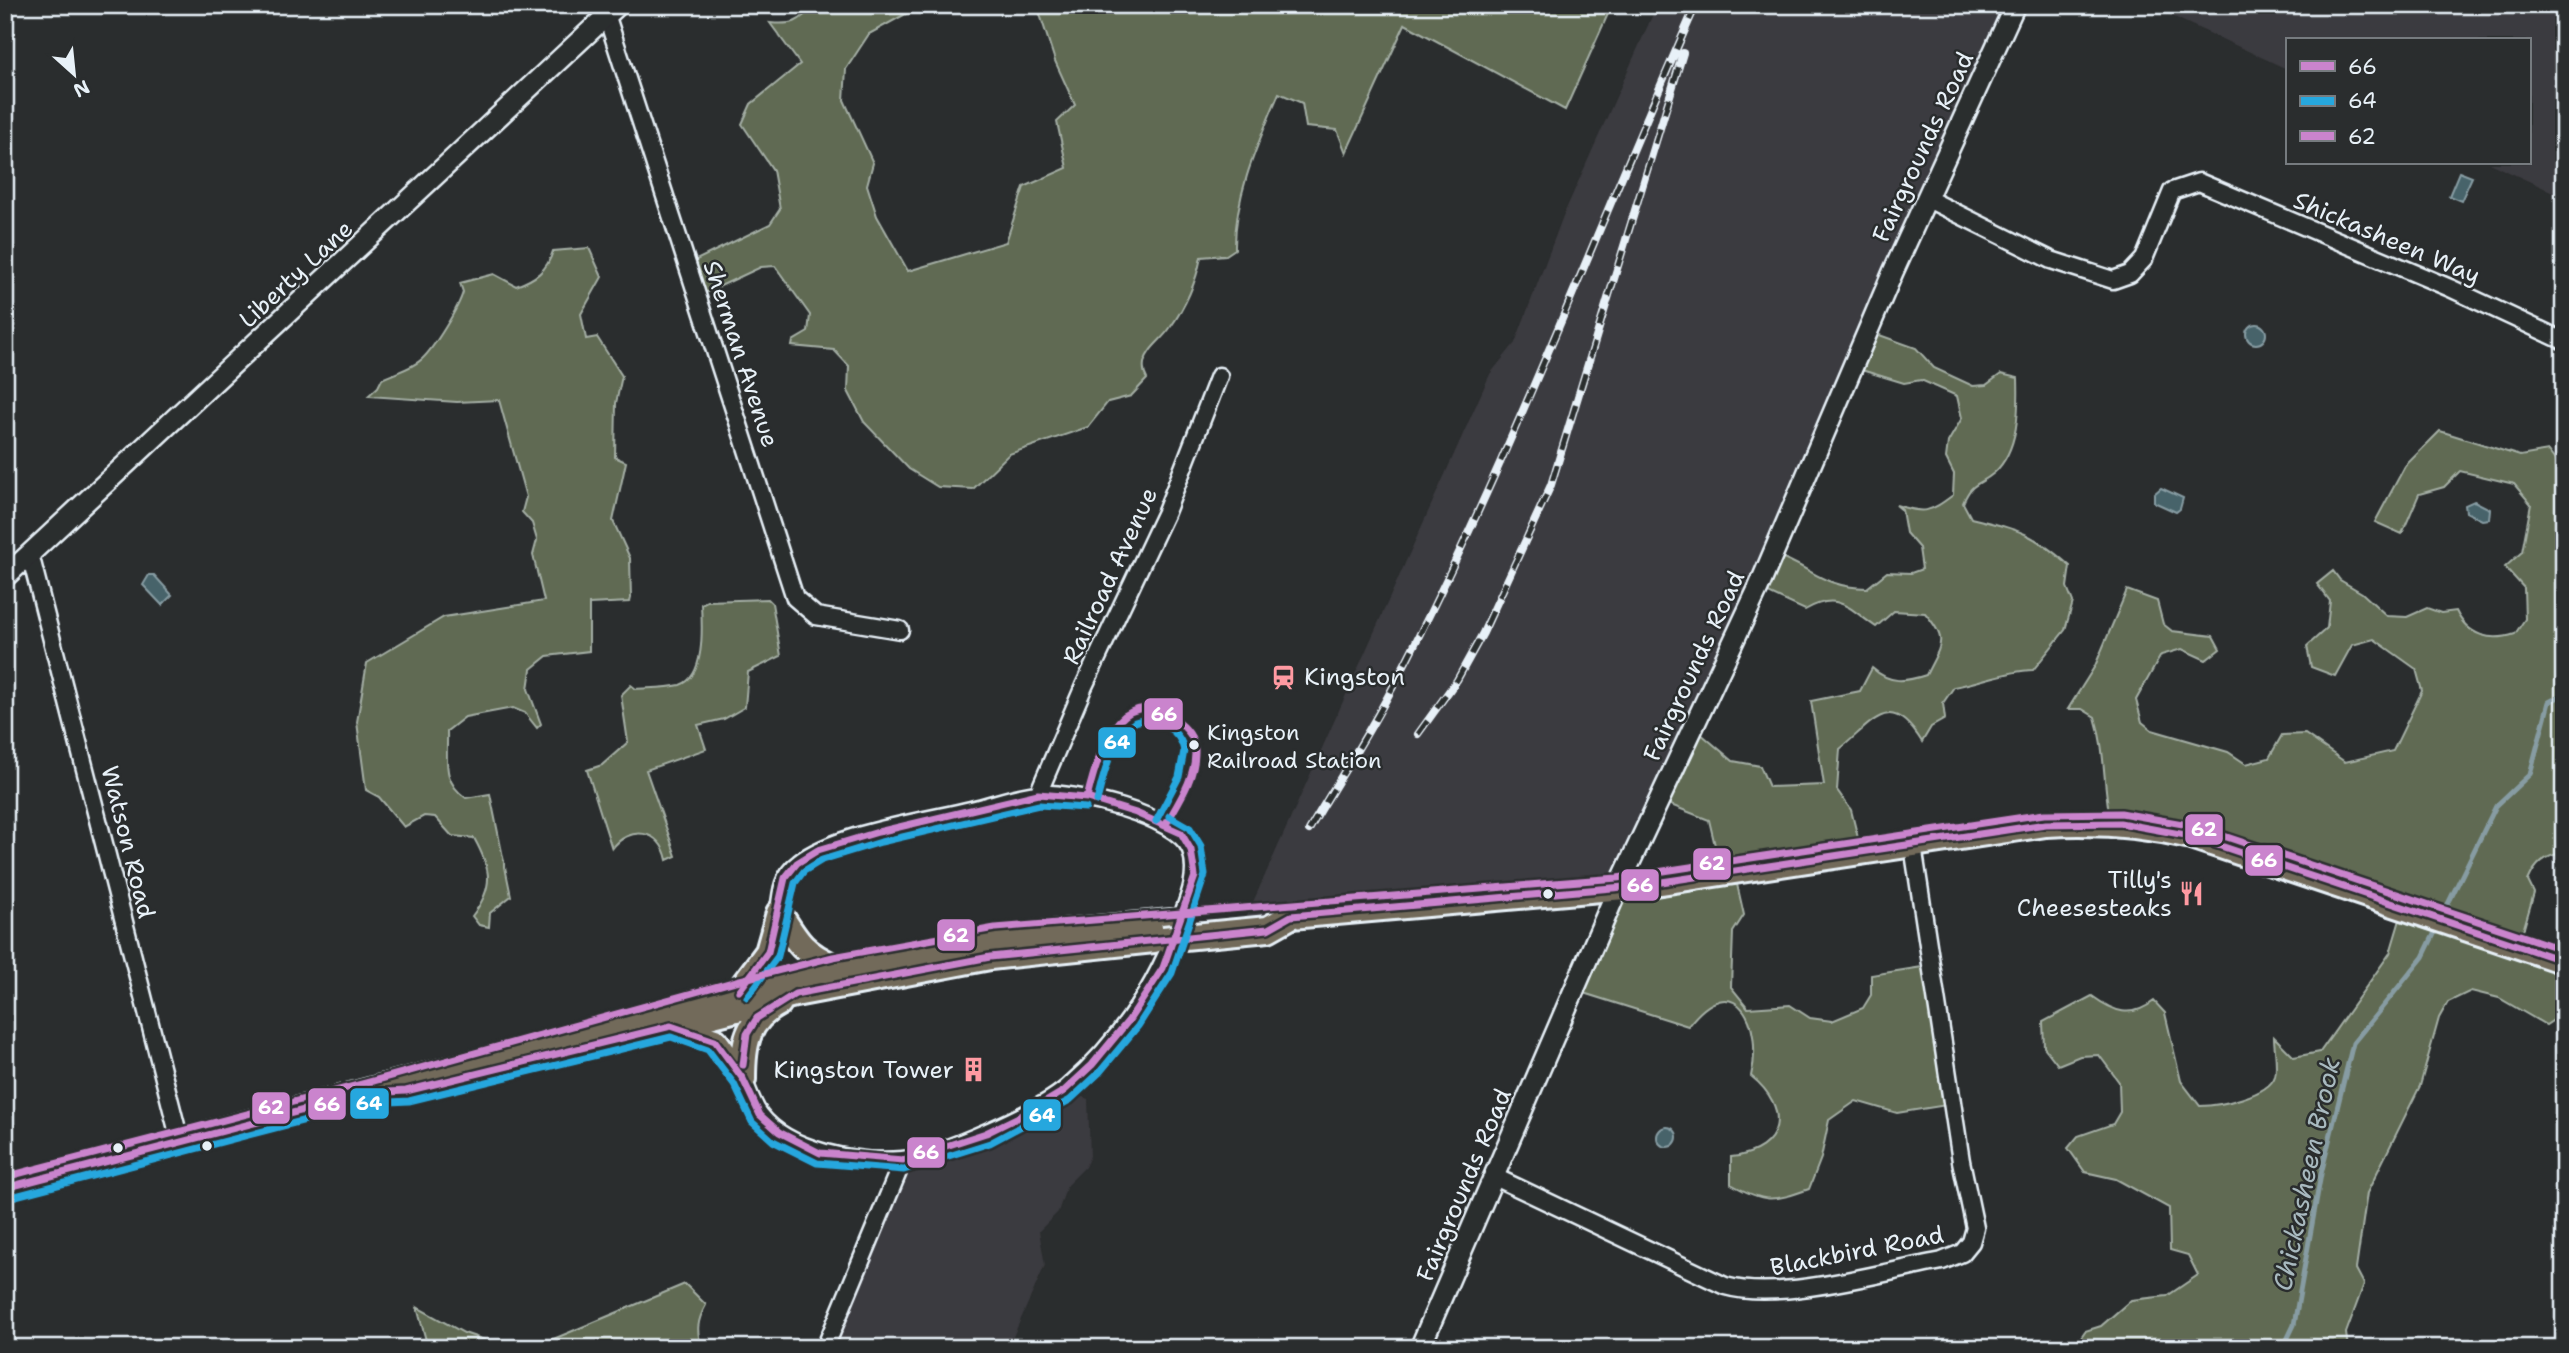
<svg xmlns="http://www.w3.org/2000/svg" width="2569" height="1353" font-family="'Shantell Sans',sans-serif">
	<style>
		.built { fill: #3b3a3f }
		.green { fill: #606b52; stroke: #a4aea5; stroke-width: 2 }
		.water { fill: #47646a; stroke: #879ca3; stroke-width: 2 }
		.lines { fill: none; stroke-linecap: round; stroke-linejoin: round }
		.stream { stroke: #879ca3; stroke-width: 5 }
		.minor-casing { stroke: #e8f1f8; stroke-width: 21 }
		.tertiary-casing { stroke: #e8f1f8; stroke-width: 24 }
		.primary-casing { stroke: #e8f1f8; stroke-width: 30 }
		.minor { stroke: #2a2d2e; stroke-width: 16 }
		.tertiary { stroke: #2a2d2e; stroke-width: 19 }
		.primary { stroke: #726b5a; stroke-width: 24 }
		.rail-casing { stroke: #e8f1f8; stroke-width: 8 }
		.rail { stroke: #2a2d2e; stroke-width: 5; stroke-dasharray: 16; stroke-linecap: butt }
		.primary-bridge-casing { stroke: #e8f1f8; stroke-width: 30; stroke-linecap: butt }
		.primary-bridge { stroke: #726b5a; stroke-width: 24 }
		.bus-1-casing { stroke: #2a2d2e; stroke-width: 12 }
		.bus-2-casing { stroke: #2a2d2e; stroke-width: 12 }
		.bus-3-casing { stroke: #2a2d2e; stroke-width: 12 }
		.bus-1 { stroke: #ca84cd; stroke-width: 7 }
		.bus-2 { stroke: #26a7de; stroke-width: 7 }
		.bus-3 { stroke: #ca84cd; stroke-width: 7 }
		.bus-dot { fill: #e8f1f8; stroke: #2a2d2e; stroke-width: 2.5 }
		.labels { text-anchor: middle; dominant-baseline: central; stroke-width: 5; stroke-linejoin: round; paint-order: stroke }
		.bus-label { font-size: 22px; fill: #e8f1f8; stroke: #2a2d2e; text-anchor: start }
		.street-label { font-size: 24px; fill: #e8f1f8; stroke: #2a2d2e }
		.poi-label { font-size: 24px; fill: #e8f1f8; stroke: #2a2d2e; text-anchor: end }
		.water-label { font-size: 26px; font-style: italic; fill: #a8b9bf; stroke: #2a2d2e }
		.line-badge { stroke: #2a2d2e; stroke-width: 2.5 }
		.badge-label { font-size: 19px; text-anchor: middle; font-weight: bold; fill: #fff }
	</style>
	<rect width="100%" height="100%" fill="#2a2d2e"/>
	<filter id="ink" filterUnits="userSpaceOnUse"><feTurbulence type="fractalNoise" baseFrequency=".0143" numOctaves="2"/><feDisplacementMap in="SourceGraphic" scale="14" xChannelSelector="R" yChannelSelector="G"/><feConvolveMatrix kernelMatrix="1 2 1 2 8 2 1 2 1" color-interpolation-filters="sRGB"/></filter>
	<g filter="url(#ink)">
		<path class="built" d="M1657 5H2014L1625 880 1244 922 1490 374 1515 343 1563 216Z
			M2148 5H2564V197L2489 163H2529V40H2287V69Z
			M1058 1087 1088 1099 1090 1156 1085 1167 1067 1185 1058 1212 1039 1231 1045 1265 1008 1348H826L893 1191 890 1156 930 1148 958 1138Z"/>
		<path class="green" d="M813 5H922L869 34 846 69 844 100 873 163 867 185 877 216 908 271 1006 242 1024 187 1067 168 1057 122 1075 105 1055 61 1037 5H1319L1335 8 1342 5H1612L1565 110 1405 24 1346 153 1337 130 1306 127 1302 103 1279 93C1259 141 1234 195 1235 249L1226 255 1201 257C1196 283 1185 307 1170 328 1162 340 1148 348 1144 363 1143 370 1144 374 1147 379L1131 396 1108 402 1088 427 1009 454 973 489 938 487 909 469 864 422 848 391 849 366 834 350 792 346 793 341 808 332 810 315 775 266 761 267 701 295 690 263 770 224 780 209 773 170 742 124 751 104 800 64 770 23C792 25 800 23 813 5Z
			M589 248 602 277 581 314 586 339 597 337 622 376 616 403 615 457 626 462 613 521 630 558 631 598 630 602 589 604V651L547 656 531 669 528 689 541 724 537 728 525 713 513 708 465 717 447 731C448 759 441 781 466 798L490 794 511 896 490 913 489 927 479 925 472 916C495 886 491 869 474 838L452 836 435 817 424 816 404 827 379 797 366 790 357 722 367 663 444 617 544 601 533 555 537 540 532 523 522 512 526 497 499 400 457 402 368 396 378 387 382 379C394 373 413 368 422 359 434 348 459 307 463 292L460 283 494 274 516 286C535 279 547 271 553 251Z
			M1871 332 1916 348 1934 368 1973 386 1986 385 2001 374 2018 378C2019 409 2019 450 1994 473 1979 486 1972 481 1963 503L1971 518C2020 530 2031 532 2070 566L2067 587 2073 602 2065 630 2033 670C2005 671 1982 682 1954 687L1943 703 1945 719 1931 727 1922 742C1890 691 1875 720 1840 749L1837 790 1851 810 1859 842 1734 871 1744 915 1733 932 1731 987 1748 1008 1790 1005 1810 1018 1832 1021 1863 1008 1871 995V975L1929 966 1953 1104 1897 1113 1856 1101 1829 1120 1821 1158 1809 1189C1773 1202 1764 1203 1731 1184V1157C1785 1151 1791 1108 1751 1076 1764 1024 1735 965 1688 1026L1577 991 1616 896 1721 871 1709 820 1663 802 1700 733 1733 761 1760 766 1769 787 1824 785 1811 701 1860 691 1872 668C1890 684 1905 682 1926 675 1941 644 1949 641 1925 613L1894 611 1876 627C1847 607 1838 591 1805 610L1766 592 1776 555C1814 569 1822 587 1867 588L1887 572 1911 573 1922 569 1919 548 1906 533 1902 510 1896 505C1925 514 1929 513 1953 495L1954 474 1946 458 1948 442 1962 418 1957 396 1921 380 1904 383 1855 368Z
			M2440 431 2520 456 2548 451 2564 472V853C2545 855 2535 864 2528 881L2534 893 2521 938 2564 956V1013L2546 1025 2499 998 2471 991 2448 1002 2439 1018 2420 1086 2367 1193 2356 1269 2364 1284 2346 1333 2348 1348H2069L2075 1346 2085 1331 2101 1326 2131 1300 2167 1296 2198 1275 2188 1255 2170 1250 2169 1208 2116 1179 2085 1172 2068 1148 2078 1136 2113 1124 2120 1112 2119 1082 2099 1055 2080 1056 2058 1065 2044 1047 2043 1022 2092 996C2114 1012 2131 1019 2154 1001L2165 1013 2181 1081 2200 1106C2218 1106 2269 1096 2275 1076 2278 1065 2274 1048 2274 1037L2294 1057 2320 1052 2390 953 2405 903 2109 812C2103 778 2105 750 2095 717L2082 709H2068L2095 666 2127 590 2157 601 2163 624 2172 631 2213 636 2220 649 2206 660 2182 649 2161 655 2136 700 2142 722 2152 730 2228 752 2246 764 2269 758 2282 735 2305 734 2345 762 2393 751 2422 691 2416 669 2374 639 2352 645 2335 676 2311 667 2307 646 2327 628 2330 601 2317 584 2333 571 2340 580 2362 593 2387 616 2407 617 2427 608 2441 613 2456 611C2468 636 2491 642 2515 634L2525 619 2524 588 2505 567 2522 552 2531 504 2514 484 2460 471 2444 487 2419 494 2402 534 2375 522 2405 466Z
			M768 599 772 603 781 656 748 672 745 707 724 719 698 725 706 749 646 770 676 856 667 860C661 829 629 825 612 849L587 770 602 765 628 742 621 695 631 685 636 689C650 688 667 688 680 685 706 677 702 624 701 604L707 601Z
			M685 1284 706 1305C697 1321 696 1331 702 1348H532Z
			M417 1307 464 1333 508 1348H428Z"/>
		<path class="water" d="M2459 172 2472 177 2461 201 2449 196Z
			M2246 334a10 10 0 1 1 20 0a10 10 0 1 1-20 0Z
			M2161 488 2183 498 2180 509 2176 512 2154 502V494Z
			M2474 501 2490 509 2489 519 2482 520 2466 512 2465 505Z
			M149 575H154L172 595 162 605 143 585Z
			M1657 1137a10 10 0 1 1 20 0a10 10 0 1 1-20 0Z"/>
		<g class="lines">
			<path class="stream" d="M2443 914 2496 806 2530 774 2549 702 2564 694
				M2283 1348 2294 1325 2321 1174 2353 1043 2423 957 2438 926"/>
			<defs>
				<path id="minor" d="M607 17 795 598 816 616 900 630
					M1928 199 2051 260 2113 280 2130 274 2144 259 2172 191 2199 182 2450 288 2564 341
					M30 554 180 1141
					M1038 794 1084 686 1166 512 1219 376
					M743 1079C748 1091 753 1106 760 1115 788 1152 859 1164 902 1160 938 1157 1039 1112 1067 1088 1118 1044 1155 989 1178 927 1187 902 1200 877 1191 850 1178 815 1072 791 1037 794 1016 796 993 805 971 810 925 821 835 834 799 863 782 875 781 894 779 913
					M1495 1177 1725 1286C1780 1302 1883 1272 1942 1261L1962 1253 1971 1242 1975 1228 1961 1161 1913 846
					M825 1348 903 1160"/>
				<path id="tertiary" d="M5 577 618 5
					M1420 1348 1618 888 1758 589 1893 272 2015 5"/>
				<path id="primary" d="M779 913C797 942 803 953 835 967
					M1291 916 1635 886 2046 824C2096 821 2142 824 2191 836L2564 961
					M739 991 768 952 779 913
					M694 1020 795 994 990 957 1154 940
					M671 1026 715 1041 743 1079
					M743 1079C743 1045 746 1020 779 1003
					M5 1188 835 967 997 938 1171 922"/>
			</defs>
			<use href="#minor" class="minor-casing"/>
			<use href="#tertiary" class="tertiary-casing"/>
			<use href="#primary" class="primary-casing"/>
			<use href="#minor" class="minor"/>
			<use href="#tertiary" class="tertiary"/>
			<use href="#primary" class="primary"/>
			<defs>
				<path id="rail" d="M1418 734 1457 680 1483 633 1551 485 1683 53
					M1309 830C1338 780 1371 731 1397 679 1510 461 1596 229 1696 5"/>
			</defs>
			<use href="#rail" class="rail-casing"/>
			<use href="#rail" class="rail"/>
			<defs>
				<path id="primary-bridge" d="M1163 939 1268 929 1291 916"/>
			</defs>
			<use href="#primary-bridge" class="primary-bridge-casing"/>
			<use href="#primary-bridge" class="primary-bridge"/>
			<defs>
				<path id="bus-1" d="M1087 798C1097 757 1118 679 1175 720 1186 727 1195 738 1195 751 1196 778 1177 804 1165 826
					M743 1065 747 1034 757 1018 795 994 990 957 1268 929 1291 916 1635 886 2046 824 2120 823 2191 836 2564 961
					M5 1188 369 1093 406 1091 671 1026 715 1041 743 1079 760 1115 779 1132 820 1153 903 1160 986 1133 1029 1112 1064 1091 1092 1065 1129 1020 1163 968 1195 876 1191 850 1181 833 1136 813 1087 798 1038 794 878 832 818 850 797 863 785 878 768 952 739 991"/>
				<path id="bus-2" d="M1097 801C1104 773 1111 740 1135 722 1155 715 1181 730 1184 751L1179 777 1156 821
					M747 997 778 956 795 883 804 871 822 860 881 842 1039 805 1086 808
					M8 1198 371 1103 409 1101 671 1037 708 1050 734 1084 752 1122 773 1141 817 1163 904 1170 990 1143 1070 1100 1099 1073 1138 1026 1172 973 1205 875 1201 846 1190 828 1169 816"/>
				<path id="bus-3" d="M5 1177 366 1083 736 981 833 957 995 928 1617 878 2044 814 2121 813 2194 826 2564 950"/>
			</defs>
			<use href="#bus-1" class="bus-1-casing"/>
			<use href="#bus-2" class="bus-2-casing"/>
			<use href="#bus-3" class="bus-3-casing"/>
			<use href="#bus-1" class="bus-1"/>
			<use href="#bus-2" class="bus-2"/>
			<use href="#bus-3" class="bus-3"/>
		</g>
	</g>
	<defs>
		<symbol id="station-bare" viewBox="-9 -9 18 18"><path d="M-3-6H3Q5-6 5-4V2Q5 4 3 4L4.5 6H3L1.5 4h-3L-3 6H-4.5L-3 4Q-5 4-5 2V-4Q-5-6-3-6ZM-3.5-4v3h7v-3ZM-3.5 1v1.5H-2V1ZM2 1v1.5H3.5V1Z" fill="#ff9aa2" stroke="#2a2d2e" stroke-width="2.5" paint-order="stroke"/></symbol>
		<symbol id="restaurant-bare" viewBox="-9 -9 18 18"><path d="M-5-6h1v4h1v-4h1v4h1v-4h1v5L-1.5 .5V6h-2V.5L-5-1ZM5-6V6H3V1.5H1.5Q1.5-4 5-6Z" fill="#ff9aa2" stroke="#2a2d2e" stroke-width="2.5" paint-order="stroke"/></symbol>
		<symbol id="building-bare" viewBox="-9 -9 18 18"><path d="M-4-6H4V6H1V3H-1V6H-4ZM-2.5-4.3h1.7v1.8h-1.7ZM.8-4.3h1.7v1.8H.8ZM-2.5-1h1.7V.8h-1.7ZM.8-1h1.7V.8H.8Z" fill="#ff9aa2" stroke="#2a2d2e" stroke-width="2.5" paint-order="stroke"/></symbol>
	</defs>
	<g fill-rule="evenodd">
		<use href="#station-bare" x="1266" y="660" width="35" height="35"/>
		<use href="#restaurant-bare" x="2174" y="876" width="35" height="35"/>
		<use href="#building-bare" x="956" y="1052" width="35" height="35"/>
	</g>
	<g class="bus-dot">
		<circle cx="1194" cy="745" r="6"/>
		<circle cx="1548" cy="894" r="6"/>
		<circle cx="207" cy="1146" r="6"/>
		<circle cx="118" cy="1148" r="6"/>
	</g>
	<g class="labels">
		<g class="bus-label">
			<text x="1207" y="732">Kingston<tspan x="1207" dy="28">Railroad Station</tspan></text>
		</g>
		<g class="street-label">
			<text transform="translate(1923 147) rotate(-65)">Fairgrounds Road</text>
			<text transform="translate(2387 238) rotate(23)">Shickasheen Way</text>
			<text transform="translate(296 274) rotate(-43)">Liberty Lane</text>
			<text transform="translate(741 354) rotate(72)">Sherman Avenue</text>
			<text transform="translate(1110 576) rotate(-65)">Railroad Avenue</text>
			<text transform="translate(1694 666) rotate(-65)">Fairgrounds Road</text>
			<text transform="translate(128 842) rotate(76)">Watson Road</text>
			<text transform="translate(1464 1185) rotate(-67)">Fairgrounds Road</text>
			<text transform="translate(1857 1251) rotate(-11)">Blackbird Road</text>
		</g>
		<g class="poi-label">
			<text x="1304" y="677" text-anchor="start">Kingston</text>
			<text x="2172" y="880">Tilly's<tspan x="2172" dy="28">Cheesesteaks</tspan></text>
			<text x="954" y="1070">Kingston Tower</text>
		</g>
		<g class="water-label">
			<text transform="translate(2306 1174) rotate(-78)">Chickasheen Brook</text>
		</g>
	</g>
	<g class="line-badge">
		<rect x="1143" y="697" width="41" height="34" rx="7" fill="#ca84cd"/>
		<rect x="1097" y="726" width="40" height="33" rx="7" fill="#26a7de"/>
		<rect x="2184" y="813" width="40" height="33" rx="7" fill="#ca84cd"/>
		<rect x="2244" y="844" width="40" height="33" rx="7" fill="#ca84cd"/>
		<rect x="1692" y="847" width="40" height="34" rx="7" fill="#ca84cd"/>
		<rect x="1620" y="868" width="40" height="34" rx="7" fill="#ca84cd"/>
		<rect x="936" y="918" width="40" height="34" rx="7" fill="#ca84cd"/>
		<rect x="349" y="1087" width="41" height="33" rx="7" fill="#26a7de"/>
		<rect x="307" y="1087" width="40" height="34" rx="7" fill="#ca84cd"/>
		<rect x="251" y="1091" width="40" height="34" rx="7" fill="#ca84cd"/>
		<rect x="1022" y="1098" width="40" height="34" rx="7" fill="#26a7de"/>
		<rect x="906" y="1136" width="40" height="33" rx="7" fill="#ca84cd"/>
	</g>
	<g class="badge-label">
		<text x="1164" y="721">66</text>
		<text x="1117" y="749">64</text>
		<text x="2204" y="836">62</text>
		<text x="2264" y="867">66</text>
		<text x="1712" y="870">62</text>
		<text x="1640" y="892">66</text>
		<text x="956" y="942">62</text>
		<text x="369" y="1110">64</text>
		<text x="327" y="1111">66</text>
		<text x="271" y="1114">62</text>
		<text x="1042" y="1122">64</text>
		<text x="926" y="1159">66</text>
	</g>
	<rect width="2569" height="1353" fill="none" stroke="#2a2d2e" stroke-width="28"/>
	<rect x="14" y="14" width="2541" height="1325" fill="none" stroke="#e8f1f8" stroke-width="2.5" filter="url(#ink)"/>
	<rect x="2286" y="38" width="245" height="126" fill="#2a2d2e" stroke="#767b7f" stroke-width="2"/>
	<rect x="2300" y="61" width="35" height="10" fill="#ca84cd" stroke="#767b7f" stroke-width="2"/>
	<text x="2348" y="74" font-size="21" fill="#e8f1f8">66</text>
	<rect x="2300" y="96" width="35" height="10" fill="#26a7de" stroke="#767b7f" stroke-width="2"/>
	<text x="2348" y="108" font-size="21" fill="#e8f1f8">64</text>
	<rect x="2300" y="131" width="35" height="10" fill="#ca84cd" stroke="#767b7f" stroke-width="2"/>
	<text x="2348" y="144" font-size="21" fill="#e8f1f8">62</text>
	<g transform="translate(74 74) rotate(153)" stroke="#2a2d2e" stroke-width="5" paint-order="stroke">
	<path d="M0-5L12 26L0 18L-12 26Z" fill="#e8f1f8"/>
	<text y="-10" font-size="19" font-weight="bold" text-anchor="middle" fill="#e8f1f8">N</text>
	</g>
</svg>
